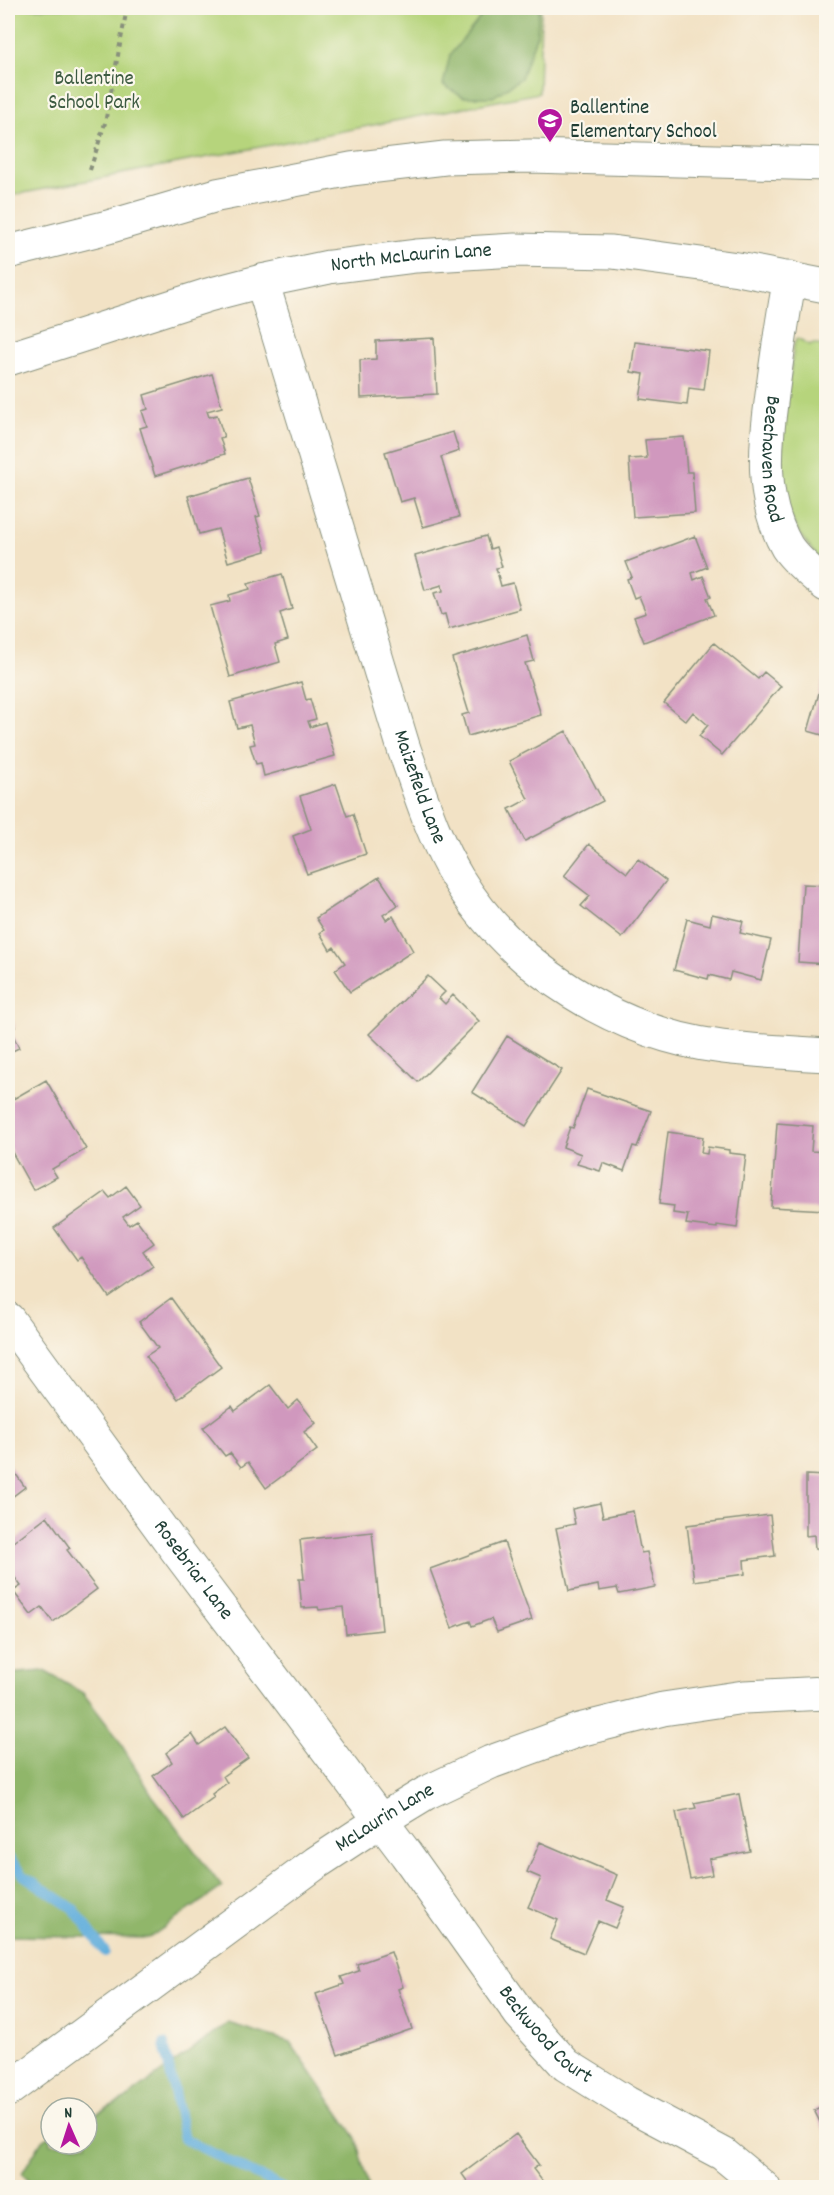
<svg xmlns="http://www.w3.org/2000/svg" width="834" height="2195" font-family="Dekko,sans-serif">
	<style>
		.green { fill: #b6d47b; stroke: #6a8858; stroke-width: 1.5 }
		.forest { fill: #90b66b; stroke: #587a50; stroke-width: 1.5 }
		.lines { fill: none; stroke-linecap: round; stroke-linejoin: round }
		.stream { stroke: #63afdc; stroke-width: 10 }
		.building { fill: #d098be }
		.minor-casing { stroke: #88907c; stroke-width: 35 }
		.path { stroke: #88907c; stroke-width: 4; stroke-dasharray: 4.5 4.5; stroke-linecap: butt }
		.minor { stroke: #fff; stroke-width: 33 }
		.labels { text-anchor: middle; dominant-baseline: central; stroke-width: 4.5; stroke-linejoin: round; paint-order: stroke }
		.park-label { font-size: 21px; fill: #3d5b42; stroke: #fbf7ec }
		.poi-label { font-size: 21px; fill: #1f3d34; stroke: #fbf7ec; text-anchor: start }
		.street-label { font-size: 21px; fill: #1f3d34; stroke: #fbf7ec }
	</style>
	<rect width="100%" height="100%" fill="#fbf7ec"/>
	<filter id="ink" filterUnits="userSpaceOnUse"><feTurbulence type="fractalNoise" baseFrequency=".0167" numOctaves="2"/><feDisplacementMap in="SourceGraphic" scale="12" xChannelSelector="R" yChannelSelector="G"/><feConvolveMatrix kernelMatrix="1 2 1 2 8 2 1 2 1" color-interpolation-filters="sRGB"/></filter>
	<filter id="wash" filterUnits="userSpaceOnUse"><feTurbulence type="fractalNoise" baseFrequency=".008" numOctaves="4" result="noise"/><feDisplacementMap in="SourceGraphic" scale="24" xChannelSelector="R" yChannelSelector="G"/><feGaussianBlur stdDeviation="1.35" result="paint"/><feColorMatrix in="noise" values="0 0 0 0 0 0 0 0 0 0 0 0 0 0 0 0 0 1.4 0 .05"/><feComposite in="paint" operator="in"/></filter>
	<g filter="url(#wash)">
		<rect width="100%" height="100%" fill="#f2e2c5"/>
		<path class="green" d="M8 8H541L539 93 8 196Z
			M797 338 810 345 813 343 826 347V566C811 550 795 532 788 509 773 458 788 397 794 344Z"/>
		<path class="forest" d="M488 8H539L537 34 521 78 493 97H463L443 85 450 55Z
			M44 1671 83 1693 116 1736 152 1795 222 1887 149 1938 8 1936V1674Z
			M228 2023 290 2042 356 2138 368 2187 38 2188 22 2173 42 2140 51 2135V2144H87V2118L125 2099Z"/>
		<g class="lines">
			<path class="stream" d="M8 1857 23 1875 74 1909 105 1952
				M164 2044 184 2139 283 2188"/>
		</g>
		<g id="blocks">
			<path class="building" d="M434 338 437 394 361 398 360 360 376 359V341Z
				M635 342 709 351 704 390 689 388 687 405 640 399 644 374 631 372Z
				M212 374 222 407 207 411 209 417 217 415 224 437 220 438 225 454 155 476 140 428 147 426 142 411 148 409 144 395Z
				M453 432 459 451 441 457 459 517 423 527 414 498 400 502 385 452Z
				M684 437 687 472H692L695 513 633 517 629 459 647 458 645 440Z
				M248 478 260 516 256 517 266 551 228 562 218 529 199 534 188 496Z
				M486 536 490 549 496 547 502 567 496 568 501 586 513 583 520 609 449 629 445 614 441 615 434 593 443 591 442 585 425 590 415 556Z
				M695 536 707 567 692 573 694 580 703 576 711 597 707 598 714 615 644 642 634 617 646 613 639 596 634 598 627 579 632 577 626 562Z
				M282 574 292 609 280 613 288 640 275 644 280 662 230 677 210 606 230 601 229 595 250 589 248 584Z
				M527 635 534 661 525 663 541 715 468 736 462 715 469 713 452 658Z
				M714 643 758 679 764 672 781 686 722 755 699 736 708 725 693 712 686 721 664 703Z
				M826 669V736L808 731Z
				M301 682 306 700 310 699 316 719 308 721 310 727 325 722 335 756 264 776 261 763 256 764 250 745 255 744 250 725 237 728 230 702Z
				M566 731 603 801 525 841 509 809 528 799 509 761Z
				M336 784 347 816 353 814 366 854 307 874 293 836 311 829 300 796Z
				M589 844 627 873 638 859 666 881 622 938 581 906 590 896 564 876Z
				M379 877 398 905 383 915 386 920 393 916 413 951 350 992 335 970 345 963 334 947 330 950 320 933 324 930 316 918Z
				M803 884 826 885V964L798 962Z
				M712 914 743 921 740 933 771 940 761 980 731 972 729 980 709 975 708 979 674 970 687 919 710 925Z
				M428 976 445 992 439 998 445 1004 453 995 479 1021 418 1082 369 1034Z
				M8 1010 15 1027 10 1029 19 1048 8 1053Z
				M507 1036 562 1070 526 1126 472 1092Z
				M46 1080 86 1149 52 1169 57 1177 33 1190 8 1145V1102Z
				M587 1089 651 1111 637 1147 633 1146 624 1171 603 1163 600 1171 577 1164 581 1154 563 1147 570 1127 573 1128Z
				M777 1123 813 1126 811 1151 826 1152V1210L771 1207Z
				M668 1132 703 1137 701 1153 707 1154 708 1147 729 1150V1153L746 1155 737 1228 717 1225V1228L686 1224 688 1215 673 1213 674 1206 659 1204Z
				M126 1186 140 1205 123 1217 129 1225 137 1220 154 1243 143 1251 153 1266 109 1297 81 1257 77 1260 54 1228 105 1192 110 1198Z
				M171 1298 221 1367 178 1399 146 1356 158 1348 139 1322Z
				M270 1385 288 1409 298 1400 316 1423 304 1432 317 1450 266 1488 248 1462 241 1467 230 1453 225 1456 203 1428 232 1406 235 1411Z
				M8 1463 25 1487 8 1500Z
				M806 1475 826 1476V1549H815L814 1535 806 1536Z
				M600 1503 603 1517 633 1511 641 1553 647 1552 655 1587 619 1594 617 1588 599 1591 598 1585 569 1591 556 1528 575 1524 572 1509Z
				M770 1515 775 1556 744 1560 745 1574 694 1581 687 1525Z
				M47 1516 70 1548 67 1550 97 1589 53 1622 42 1607 31 1615 13 1591 21 1586 8 1568V1546Z
				M372 1532 382 1630 346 1634 343 1607 319 1610 318 1607 302 1608 299 1579H304L300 1540Z
				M504 1542 532 1620 497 1632 491 1619 472 1626 470 1621 452 1628 430 1569Z
				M225 1727 248 1758 223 1776 227 1783 212 1794 214 1797 184 1819 153 1776 172 1762 166 1753 192 1734 199 1745Z
				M739 1794 750 1851 709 1859 712 1875 690 1879 676 1812 696 1808 694 1803Z
				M540 1842 617 1875 607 1900 624 1907 615 1928 598 1921 584 1953 550 1939 558 1920 528 1907 541 1878 527 1872Z
				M391 1952 403 1987 398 1989 412 2029 338 2055 316 1994 344 1984 341 1977 359 1971 357 1964Z
				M826 2104V2134L814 2110Z
				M516 2134 539 2165 533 2169 544 2183 537 2188H472L462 2174Z"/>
		</g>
	</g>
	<g filter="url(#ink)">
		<use href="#blocks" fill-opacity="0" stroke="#88907c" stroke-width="1.5"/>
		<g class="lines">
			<defs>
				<g id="minor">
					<path d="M8 252 108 227 217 195 351 169 445 158 530 156 826 164"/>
					<path id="s1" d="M790 278C783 314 778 350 773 387 766 442 758 496 787 547 795 559 815 576 826 585"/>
					<path id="s2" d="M262 281 404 749C420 793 433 838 458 879 513 969 618 1034 722 1047 757 1051 792 1053 826 1055"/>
					<path id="s3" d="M8 359 208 295 262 281 329 267 416 256 515 250 612 252 738 269 826 286"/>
					<path id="s4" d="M8 1319 178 1552 406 1854 520 2014 566 2065 627 2103 723 2154 764 2188"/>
					<path id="s5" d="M8 2090 316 1863 380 1821 426 1793 491 1762 579 1730 663 1709 744 1697 826 1693"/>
				</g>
			</defs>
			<use href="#minor" class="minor-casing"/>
			<path class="path" d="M90 170 105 123 127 8"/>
			<use href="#minor" class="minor"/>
		</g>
	</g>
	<defs>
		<symbol id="school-pin" viewBox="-11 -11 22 30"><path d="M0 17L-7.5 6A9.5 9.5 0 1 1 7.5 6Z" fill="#b5179e" stroke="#fbf7ec"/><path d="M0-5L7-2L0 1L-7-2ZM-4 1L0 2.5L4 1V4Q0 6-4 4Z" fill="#fff"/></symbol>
	</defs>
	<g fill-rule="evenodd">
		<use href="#school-pin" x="535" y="106" width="30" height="40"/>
	</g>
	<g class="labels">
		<g class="park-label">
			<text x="94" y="80">Ballentine<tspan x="94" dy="24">School Park</tspan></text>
		</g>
		<g class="poi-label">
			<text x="570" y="109">Ballentine<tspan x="570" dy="24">Elementary School</tspan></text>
		</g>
		<g class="street-label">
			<text stroke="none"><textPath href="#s3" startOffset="417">North McLaurin Lane</textPath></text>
			<text stroke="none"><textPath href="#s1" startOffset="183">Beechaven Road</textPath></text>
			<text stroke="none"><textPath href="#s2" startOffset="530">Maizefield Lane</textPath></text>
			<text stroke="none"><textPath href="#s4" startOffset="312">Rosebriar Lane</textPath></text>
			<text stroke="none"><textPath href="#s5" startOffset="465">McLaurin Lane</textPath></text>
			<text stroke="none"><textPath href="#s4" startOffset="896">Beckwood Court</textPath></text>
		</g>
	</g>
	<rect width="834" height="2195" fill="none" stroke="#fbf7ec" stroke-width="30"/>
	<g transform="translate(69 2126) rotate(357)"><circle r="28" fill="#fbf7ec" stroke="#a3ada2" stroke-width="1.5"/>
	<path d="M0-4.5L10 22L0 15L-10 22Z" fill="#b5179e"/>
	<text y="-9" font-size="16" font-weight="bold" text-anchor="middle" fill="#1f3d34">N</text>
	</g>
</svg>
